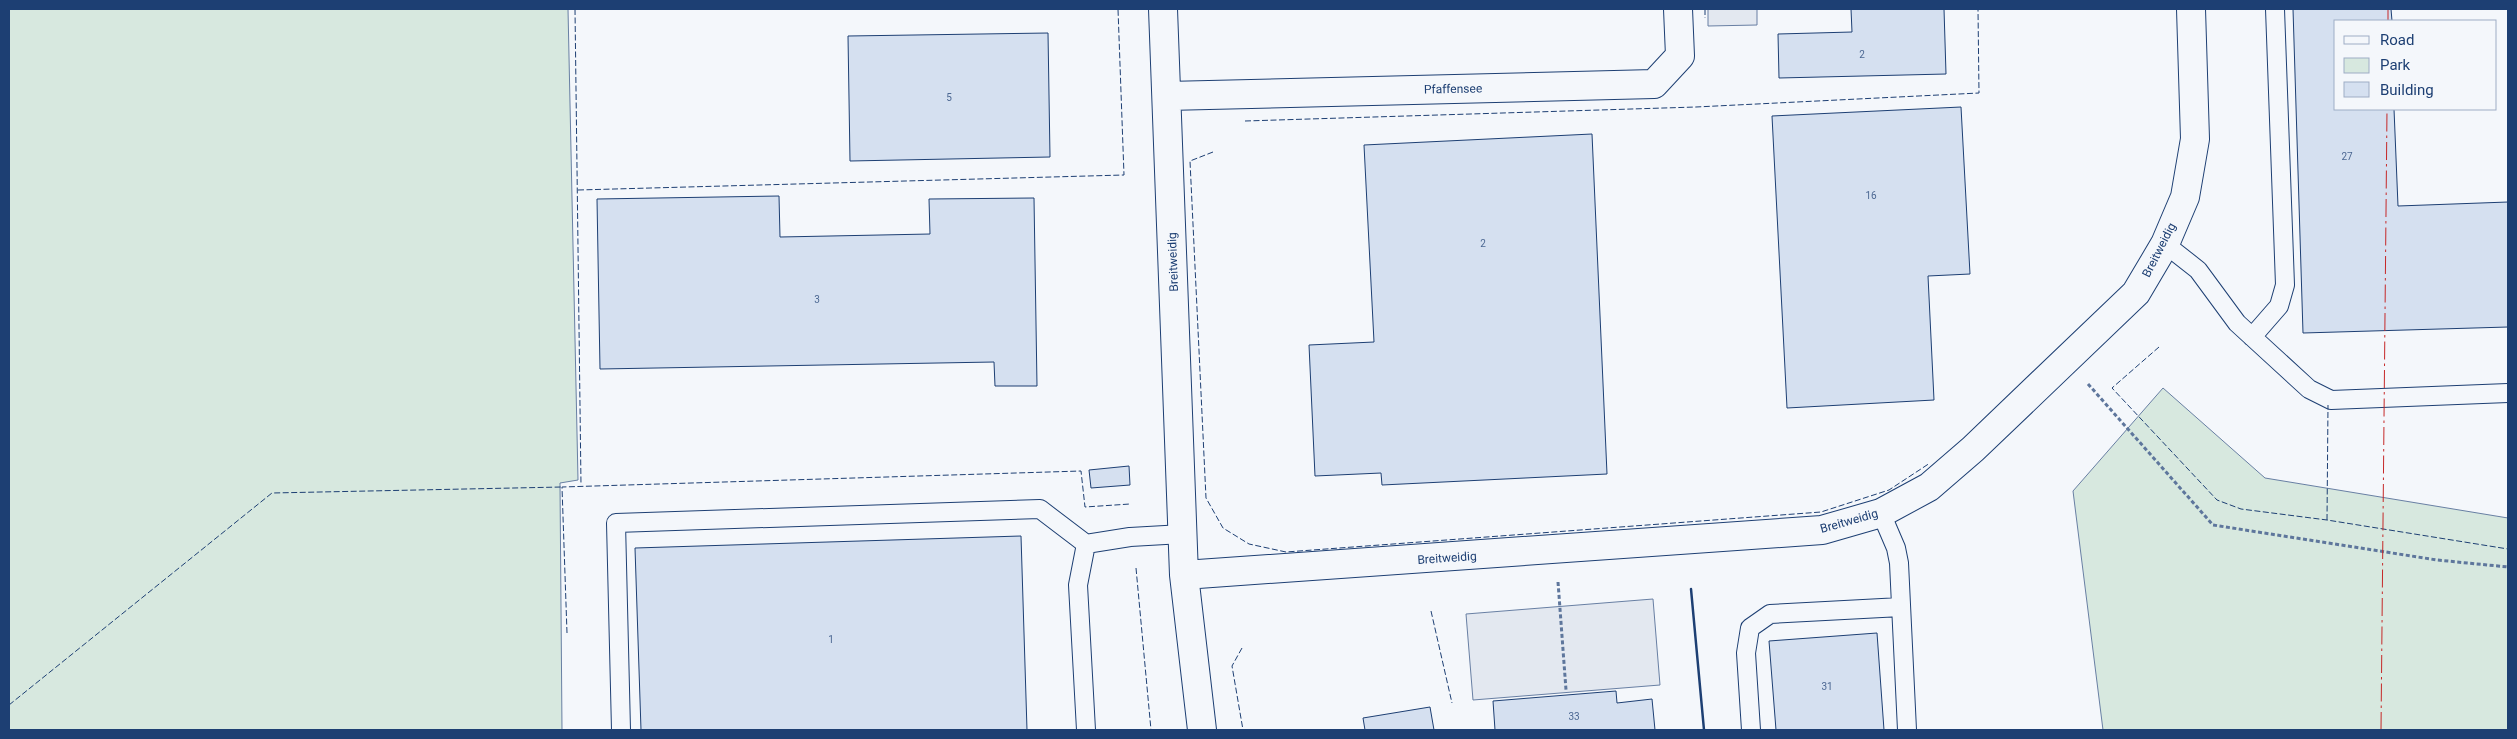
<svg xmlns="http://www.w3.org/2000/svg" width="2517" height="739" font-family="Roboto,sans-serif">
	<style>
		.green { fill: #d7e8df; stroke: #687fa3 }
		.parking { fill: #e3e8f0; stroke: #687fa3 }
		.building { fill: #d5e0f0; stroke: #1d3f73 }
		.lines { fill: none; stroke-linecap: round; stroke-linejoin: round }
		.lane-casing { stroke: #1d3f73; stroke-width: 20 }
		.street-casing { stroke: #1d3f73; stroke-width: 30 }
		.path { stroke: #5e769c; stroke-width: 3; stroke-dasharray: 4 2.5; stroke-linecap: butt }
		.lane { stroke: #f4f7fb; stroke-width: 18 }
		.street { stroke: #f4f7fb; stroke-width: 28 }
		.fence { stroke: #1d3f73; stroke-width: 1; stroke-dasharray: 6 2.5; stroke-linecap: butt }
		.wall { stroke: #1d3f73; stroke-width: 2.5 }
		.power { stroke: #c62828; stroke-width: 1; stroke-dasharray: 18 4 2.5 4; stroke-linecap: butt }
		.labels { text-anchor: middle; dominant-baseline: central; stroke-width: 4; stroke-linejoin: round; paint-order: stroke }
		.number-label { font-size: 10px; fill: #4b6792 }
		.street-label { font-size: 12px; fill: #1d3f73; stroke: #f4f7fb }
	</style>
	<rect width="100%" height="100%" fill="#f4f7fb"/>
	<path class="green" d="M9 9H568L578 480 560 483 562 730H9Z
		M2163 388 2265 478 2508 518V730H2103L2073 491Z"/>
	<path class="parking" d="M1708 9H1757V25L1708 26Z
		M1653 599 1660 685 1473 700 1466 614Z"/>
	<path class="building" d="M1851 9H1944L1946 74 1779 78 1778 34 1852 32Z
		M2293 9H2391L2392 21H2336V109H2394L2398 206 2508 202V327L2303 333Z
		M1048 33 1050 157 850 161 848 36Z
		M1961 107 1970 274 1928 276 1934 400 1787 408 1772 116Z
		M1592 134 1607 474 1382 485 1381 473 1315 476 1309 345 1374 342 1364 145Z
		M779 196 780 237 930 234 929 199 1034 198 1037 386H995L994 362 600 369 597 199Z
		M1129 466 1130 485 1091 488 1089 470Z
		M1021 536 1027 730H641L635 548Z
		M1877 633 1884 730H1776L1769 641Z
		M1616 691 1617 703 1652 699 1655 730H1495L1493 701Z
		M1430 707 1434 730H1365L1363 718Z"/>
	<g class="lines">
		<defs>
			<path id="lane" d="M2165 244 2198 270 2237 323 2309 389 2331 400 2508 393
				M2252 337 2279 306 2285 285 2275 9
				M1881 513 1896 548 1899 563 1907 730
				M621 730 616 523 1040 509 1086 544
				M1086 730 1078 585 1086 544 1130 537 1183 534
				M1751 730 1746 653 1750 628 1770 614 1901 607"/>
			<path id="street" d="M1163 9 1184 575 1202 730
				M1167 96 1654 84 1680 56 1678 9
				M1184 575 1822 530 1881 513 1929 487 1973 449 2136 293 2165 244 2185 197 2195 139 2191 9"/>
		</defs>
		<use href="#lane" class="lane-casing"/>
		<use href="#street" class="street-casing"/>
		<path class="path" d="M2088 384 2213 525 2437 560 2508 567
			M1558 582 1566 690"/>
		<use href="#lane" class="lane"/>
		<use href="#street" class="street"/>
		<path class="fence" d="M575 9 581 485
			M1705 9V18
			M1245 121 1696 107 1979 93 1978 9
			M1213 152 1190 161 1206 498 1223 528 1249 544 1286 552 1821 512 1889 490 1930 463
			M578 190 1124 175 1118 9
			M2159 347 2112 388 2217 500 2241 509 2327 520 2508 549
			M2327 520 2328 405
			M1136 568 1151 730
			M1431 611 1452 703
			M567 633 562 487 1081 471 1085 507 1130 504
			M1242 648 1232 666 1243 730
			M9 705 272 493 562 487"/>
		<path class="wall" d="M1691 589 1704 730"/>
		<path class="power" d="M2388 21V9
			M2381 730 2387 109"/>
	</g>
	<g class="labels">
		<g class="number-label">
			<text x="1862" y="54">2</text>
			<text x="949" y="97">5</text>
			<text x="2347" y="156">27</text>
			<text x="1871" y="195">16</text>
			<text x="1483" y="243">2</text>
			<text x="817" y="299">3</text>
			<text x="831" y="639">1</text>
			<text x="1827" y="686">31</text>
			<text x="1574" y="716">33</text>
		</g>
		<g class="street-label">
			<text transform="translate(1453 89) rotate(-1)">Pfaffensee</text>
			<text transform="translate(2159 250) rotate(-63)">Breitweidig</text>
			<text transform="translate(1173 262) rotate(-92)">Breitweidig</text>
			<text transform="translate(1849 521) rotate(-16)">Breitweidig</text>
			<text transform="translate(1447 558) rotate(-4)">Breitweidig</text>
		</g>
	</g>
	<rect width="2517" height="739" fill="none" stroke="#1d3f73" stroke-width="20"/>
	<rect x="2334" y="20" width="162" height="90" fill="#f4f7fb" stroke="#9eadc5"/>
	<rect x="2344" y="36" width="25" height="8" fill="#f4f7fb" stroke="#9eadc5"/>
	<text x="2380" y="45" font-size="15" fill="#1d3f73">Road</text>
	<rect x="2344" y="58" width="25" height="15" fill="#d7e8df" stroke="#9eadc5"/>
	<text x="2380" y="70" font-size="15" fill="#1d3f73">Park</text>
	<rect x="2344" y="82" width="25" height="15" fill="#d5e0f0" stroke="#9eadc5"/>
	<text x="2380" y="95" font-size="15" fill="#1d3f73">Building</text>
</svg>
